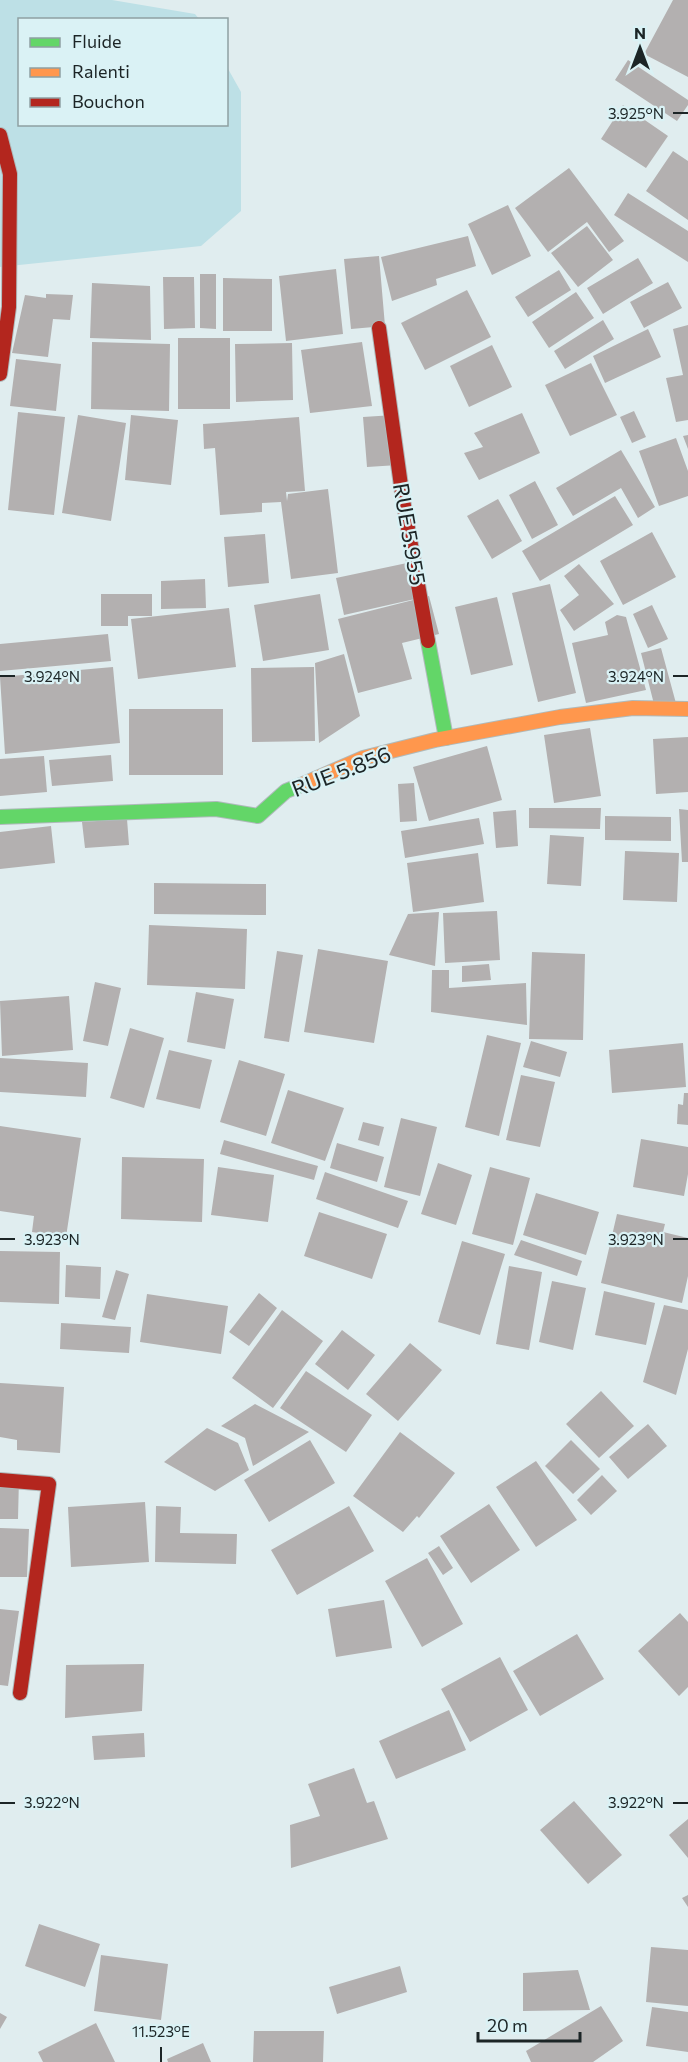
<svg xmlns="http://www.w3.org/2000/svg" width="688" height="2062" font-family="Commissioner,sans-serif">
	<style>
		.green { fill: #bde0e6 }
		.building { fill: #b3b0b0 }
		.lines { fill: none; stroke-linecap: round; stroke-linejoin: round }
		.fast-casing { stroke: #afbabb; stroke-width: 16 }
		.slow-casing { stroke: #afbabb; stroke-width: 16 }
		.jam-casing { stroke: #afbabb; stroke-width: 16 }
		.fast { stroke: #63d668; stroke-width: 14 }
		.slow { stroke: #ff974d; stroke-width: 14 }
		.jam { stroke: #b3261e; stroke-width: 14 }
		.ticks { fill: none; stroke: #1c2526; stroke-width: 2 }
		.labels { text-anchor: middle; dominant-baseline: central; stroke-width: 4.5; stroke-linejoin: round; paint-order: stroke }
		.street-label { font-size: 22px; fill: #1c2526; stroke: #daf2f5 }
		.ticks-label { font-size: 15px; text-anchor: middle; fill: #1c2526; stroke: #daf2f5; stroke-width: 4.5; stroke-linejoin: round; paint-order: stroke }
	</style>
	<rect width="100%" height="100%" fill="#e0edef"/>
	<path class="green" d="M0 0H112L195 14 199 19 20 20V124H226L227 67 241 92V211L201 246 0 267Z"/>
	<path class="building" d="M673 0H688V77L644 54Z
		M628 60 688 100V105L677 121 615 80Z
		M623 105 668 136 646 168 601 139Z
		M673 151 688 161V220L646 191Z
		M569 168 624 241 609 252 587 222 548 252 515 208Z
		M628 193 688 231V262L614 215Z
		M508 205 531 256 492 275 468 224Z
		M587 226 613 260 578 287 551 253Z
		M468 236 476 266 436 279 437 285 392 301 381 257Z
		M379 256 385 326 351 329 344 259Z
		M638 258 653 283 603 314 587 288Z
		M336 269 343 334 286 341 279 276Z
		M559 270 571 290 528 317 515 297Z
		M200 274H216V329L200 328Z
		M163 277H194L195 328 164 329Z
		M223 278 272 279V331H223Z
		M668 282 682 308 644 328 630 302Z
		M92 283 150 286 151 340 90 338Z
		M467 290 491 337 425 370 401 323Z
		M576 292 594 318 549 348 532 322Z
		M46 294 73 295 70 320 53 319 48 357 12 353 25 295 46 298Z
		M603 320 614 339 565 369 554 351Z
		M688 325V420L676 422 666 378 683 375 673 329Z
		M648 329 661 357 605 383 593 356Z
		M178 338H230V409H178Z
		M92 342 170 344 169 411 91 409Z
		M362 342 372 406 310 413 301 350Z
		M292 343 293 400 236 402 235 344Z
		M492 345 512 387 469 407 450 366Z
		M16 359 61 364 56 411 10 406Z
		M591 363 617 415 570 436 545 385Z
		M634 411 646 437 632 443 620 417Z
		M18 412 65 417 54 515 8 510Z
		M522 413 540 453 479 480 464 453 483 447 474 433Z
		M78 415 126 423 111 521 62 513Z
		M131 415 178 420 171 485 125 480Z
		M394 415 398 465 367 467 363 417Z
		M299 417 305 491 286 492 287 501 288 494 328 489 338 573 291 579 281 502 262 503V512L220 515 215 448 204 449 203 424Z
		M688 435V449L683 436Z
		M676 438 688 471V496L659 506 639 451Z
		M621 450 655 507 638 518 621 488 573 516 556 488Z
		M535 481 558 525 532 539 509 495Z
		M615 496 633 525 540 581 522 551Z
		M498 499 522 541 492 559 467 516Z
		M652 532 676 577 623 605 600 561Z
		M265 534 269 583 228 587 224 537Z
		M407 563 415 599 344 615 336 578Z
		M579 564 614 604 574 631 560 610 579 595 564 576Z
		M205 579 206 608 161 609V581Z
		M550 584 576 693 538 702 512 593Z
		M101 594H152V616H128V626H101Z
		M320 594 329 650 263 661 254 605Z
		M429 596 439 634 402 643 412 679 358 693 338 619Z
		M497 597 513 665 471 675 455 607Z
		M652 605 668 639 648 648 633 614Z
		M229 608 236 667 138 679 131 619Z
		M617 615 626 617 646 690 586 703 572 643 608 635 605 622Z
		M108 634 111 661 0 671V644Z
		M661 648 677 707 656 712 641 653Z
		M344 654 360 716 319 743 315 663Z
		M113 667 120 743 5 754 0 677Z
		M314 667 315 741 252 742 251 668Z
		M129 709H223V775H129Z
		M590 728 601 796 554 803 544 735Z
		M688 737V792L656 794 653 739Z
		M487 746 502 800 429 821 413 767Z
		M111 755 113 781 52 786 49 760Z
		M44 756 47 792 0 796V759Z
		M414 783 417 821 400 822 398 784Z
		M529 808H601L600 829 529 828Z
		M679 809 688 810V862H682Z
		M516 810 518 846 496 848 493 812Z
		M605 816 671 817V841L605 840Z
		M479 818 484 844 405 858 401 831Z
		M127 819 129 845 85 848 82 822Z
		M51 826 55 863 0 869V832Z
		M550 835 584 837 581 886 547 884Z
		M625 851 679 853 677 902 623 900Z
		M478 853 484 902 413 912 407 863Z
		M154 883 266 884V915L154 914Z
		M497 911 500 960 445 963 443 913Z
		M439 912 435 966 389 955 408 914Z
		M149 925 247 929 245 989 147 985Z
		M318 949 388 961 374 1043 304 1032Z
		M277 951 303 955 289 1042 264 1038Z
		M532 952 585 954 583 1040 529 1039Z
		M489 964 491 980 462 982V966Z
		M432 970H449V988L526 983 527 1025 431 1012Z
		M95 982 121 988 108 1046 83 1041Z
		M196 992 234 999 225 1049 187 1042Z
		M69 996 73 1050 2 1056 0 1001Z
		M130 1028 164 1038 144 1108 110 1098Z
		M487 1035 521 1043 499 1136 465 1127Z
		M531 1041 567 1052 560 1077 523 1067Z
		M683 1043 686 1087 612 1093 609 1050Z
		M169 1050 212 1060 200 1109 156 1099Z
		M0 1058 88 1063 86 1097 0 1092Z
		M239 1060 285 1074 266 1136 220 1122Z
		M521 1075 555 1082 540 1147 506 1140Z
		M288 1090 344 1108 325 1161 271 1143Z
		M684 1093H688V1125L677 1124 678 1104 683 1105Z
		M401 1118 437 1127 420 1196 384 1187Z
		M363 1122 384 1127 379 1146 358 1140Z
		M0 1126 81 1138 66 1237 32 1232 34 1216 0 1211Z
		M641 1139 688 1147V1174L684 1196 633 1187Z
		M224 1140 318 1166 314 1180 220 1154Z
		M337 1143 384 1157 377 1182 330 1168Z
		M122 1157 204 1159 202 1222 121 1219Z
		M438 1163 472 1175 456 1225 421 1214Z
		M218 1167 274 1175 268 1222 211 1215Z
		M490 1167 530 1178 513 1245 472 1234Z
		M325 1172 408 1201 398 1228 316 1199Z
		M536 1193 599 1212 586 1255 523 1235Z
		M319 1212 387 1234 372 1279 304 1256Z
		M617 1214 665 1224 663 1232 688 1238V1276L682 1303 601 1283Z
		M521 1240 582 1261 577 1276 514 1255Z
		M462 1241 505 1254 480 1335 438 1322Z
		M0 1251 60 1252 59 1304 0 1302Z
		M66 1265 101 1267 100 1299 65 1297Z
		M509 1266 542 1272 529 1350 496 1344Z
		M116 1270 129 1274 115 1320 102 1317Z
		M552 1281 586 1288 573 1350 539 1342Z
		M604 1291 655 1303 646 1345 595 1335Z
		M259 1293 277 1308 249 1346 229 1332Z
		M147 1294 228 1306 221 1354 140 1342Z
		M664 1305 688 1310V1349L676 1395 643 1382Z
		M282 1310 323 1341 273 1408 232 1378Z
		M61 1323 131 1327 129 1353 60 1349Z
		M342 1330 375 1355 348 1390 315 1364Z
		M410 1343 442 1370 398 1421 366 1394Z
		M306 1371 372 1415 346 1452 280 1408Z
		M0 1383 64 1387 60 1453 17 1450V1440L0 1437Z
		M601 1391 634 1426 599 1458 566 1424Z
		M255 1404 309 1432 253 1466 245 1438 221 1426Z
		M648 1424 667 1446 628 1479 609 1457Z
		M207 1428 238 1443 249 1470 215 1491 164 1462Z
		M400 1432 455 1473 419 1518 417 1516 403 1532 353 1496Z
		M310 1440 335 1483 269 1522 244 1480Z
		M571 1440 600 1469 573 1494 545 1466Z
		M536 1461 577 1520 536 1547 496 1487Z
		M602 1475 617 1491 591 1515 577 1500Z
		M0 1477 19 1478 18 1519H0Z
		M145 1502 149 1562 71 1567 68 1507Z
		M489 1504 520 1550 471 1583 440 1536Z
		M156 1506 181 1507 180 1533 237 1534 236 1564 155 1562Z
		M349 1506 374 1551 297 1595 271 1550Z
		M0 1528 29 1529 27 1577H0Z
		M439 1546 453 1568 443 1575 428 1553Z
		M427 1558 463 1624 422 1647 385 1581Z
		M384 1600 392 1648 336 1657 328 1609Z
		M0 1609 19 1611 8 1686 0 1685Z
		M680 1613 688 1622V1687L679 1696 638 1651Z
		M577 1634 604 1679 540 1716 513 1671Z
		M500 1657 528 1710 470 1742 441 1689Z
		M144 1664 142 1711 65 1718 66 1665Z
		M449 1710 466 1750 396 1779 379 1741Z
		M144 1733 145 1757 94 1760 92 1736Z
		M354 1768 367 1803 374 1801 388 1839 291 1868 290 1825 320 1816 308 1784Z
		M574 1801 622 1855 588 1884 540 1830Z
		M688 1819V1858L669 1835Z
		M688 1895V1907L682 1898Z
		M39 1924 100 1944 85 1987 25 1966Z
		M651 1947 688 1950V2006L646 2002Z
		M101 1955 168 1964 161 2020 94 2011Z
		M400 1966 407 1992 337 2014 329 1987Z
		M578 1970 590 2010 523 2011V1973Z
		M601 2006 623 2041 593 2062H531L526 2051Z
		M652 2007 688 2012V2052L646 2046Z
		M0 2013 7 2017 0 2029Z
		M96 2023 115 2062H43L38 2052Z
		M254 2031H324L323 2062H253Z
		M203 2043 211 2062H168L167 2059Z"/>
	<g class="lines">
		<defs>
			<path id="fast" d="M428 641 446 738
				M0 817 216 809 258 816 286 791 301 785"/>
			<path id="slow" d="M301 785 363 758 435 740 560 717 633 708 688 709"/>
			<path id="jam" d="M0 135 10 174 9 307 0 374
				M379 328 403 500 428 641
				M0 1480 49 1484 20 1693"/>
		</defs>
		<use href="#fast" class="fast-casing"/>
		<use href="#slow" class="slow-casing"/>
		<use href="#jam" class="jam-casing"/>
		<use href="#fast" class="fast"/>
		<use href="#slow" class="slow"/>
		<use href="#jam" class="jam"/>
	</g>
	<path class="ticks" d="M673 113H688M0 676H15M673 676H688M0 1239H15M673 1239H688M0 1803H15M673 1803H688M161 2047V2062"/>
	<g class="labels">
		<g class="street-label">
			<text transform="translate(410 534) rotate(80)">RUE 5.955</text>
			<text transform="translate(341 771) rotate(-21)">RUE 5.856</text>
		</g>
	</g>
	<g class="ticks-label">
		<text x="636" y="119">3.925°N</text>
		<text x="52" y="682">3.924°N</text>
		<text x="636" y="682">3.924°N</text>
		<text x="52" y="1245">3.923°N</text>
		<text x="636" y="1245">3.923°N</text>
		<text x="52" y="1808">3.922°N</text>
		<text x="636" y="1808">3.922°N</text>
		<text x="161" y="2037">11.523°E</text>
	</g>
	<rect x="18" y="18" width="210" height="108" fill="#daf2f5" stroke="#8ea0a2" stroke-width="1.5"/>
	<rect x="30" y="38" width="30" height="9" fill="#63d668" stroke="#8ea0a2" stroke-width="1.5"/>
	<text x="72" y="48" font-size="18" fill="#1c2526">Fluide</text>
	<rect x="30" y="68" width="30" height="9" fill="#ff974d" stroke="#8ea0a2" stroke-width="1.5"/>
	<text x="72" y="78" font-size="18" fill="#1c2526">Ralenti</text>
	<rect x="30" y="98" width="30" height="9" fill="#b3261e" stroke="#8ea0a2" stroke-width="1.5"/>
	<text x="72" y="108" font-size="18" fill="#1c2526">Bouchon</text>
	<g transform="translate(640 48)" stroke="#daf2f5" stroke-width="4.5" paint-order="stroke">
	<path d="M0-4.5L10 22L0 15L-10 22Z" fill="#1c2526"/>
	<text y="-9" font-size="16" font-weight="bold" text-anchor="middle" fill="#1c2526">N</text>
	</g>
	<path d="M478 2032v9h102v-9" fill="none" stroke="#1c2526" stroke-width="3"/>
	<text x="487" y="2032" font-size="18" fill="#1c2526" stroke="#daf2f5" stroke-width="4.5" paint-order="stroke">20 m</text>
</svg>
